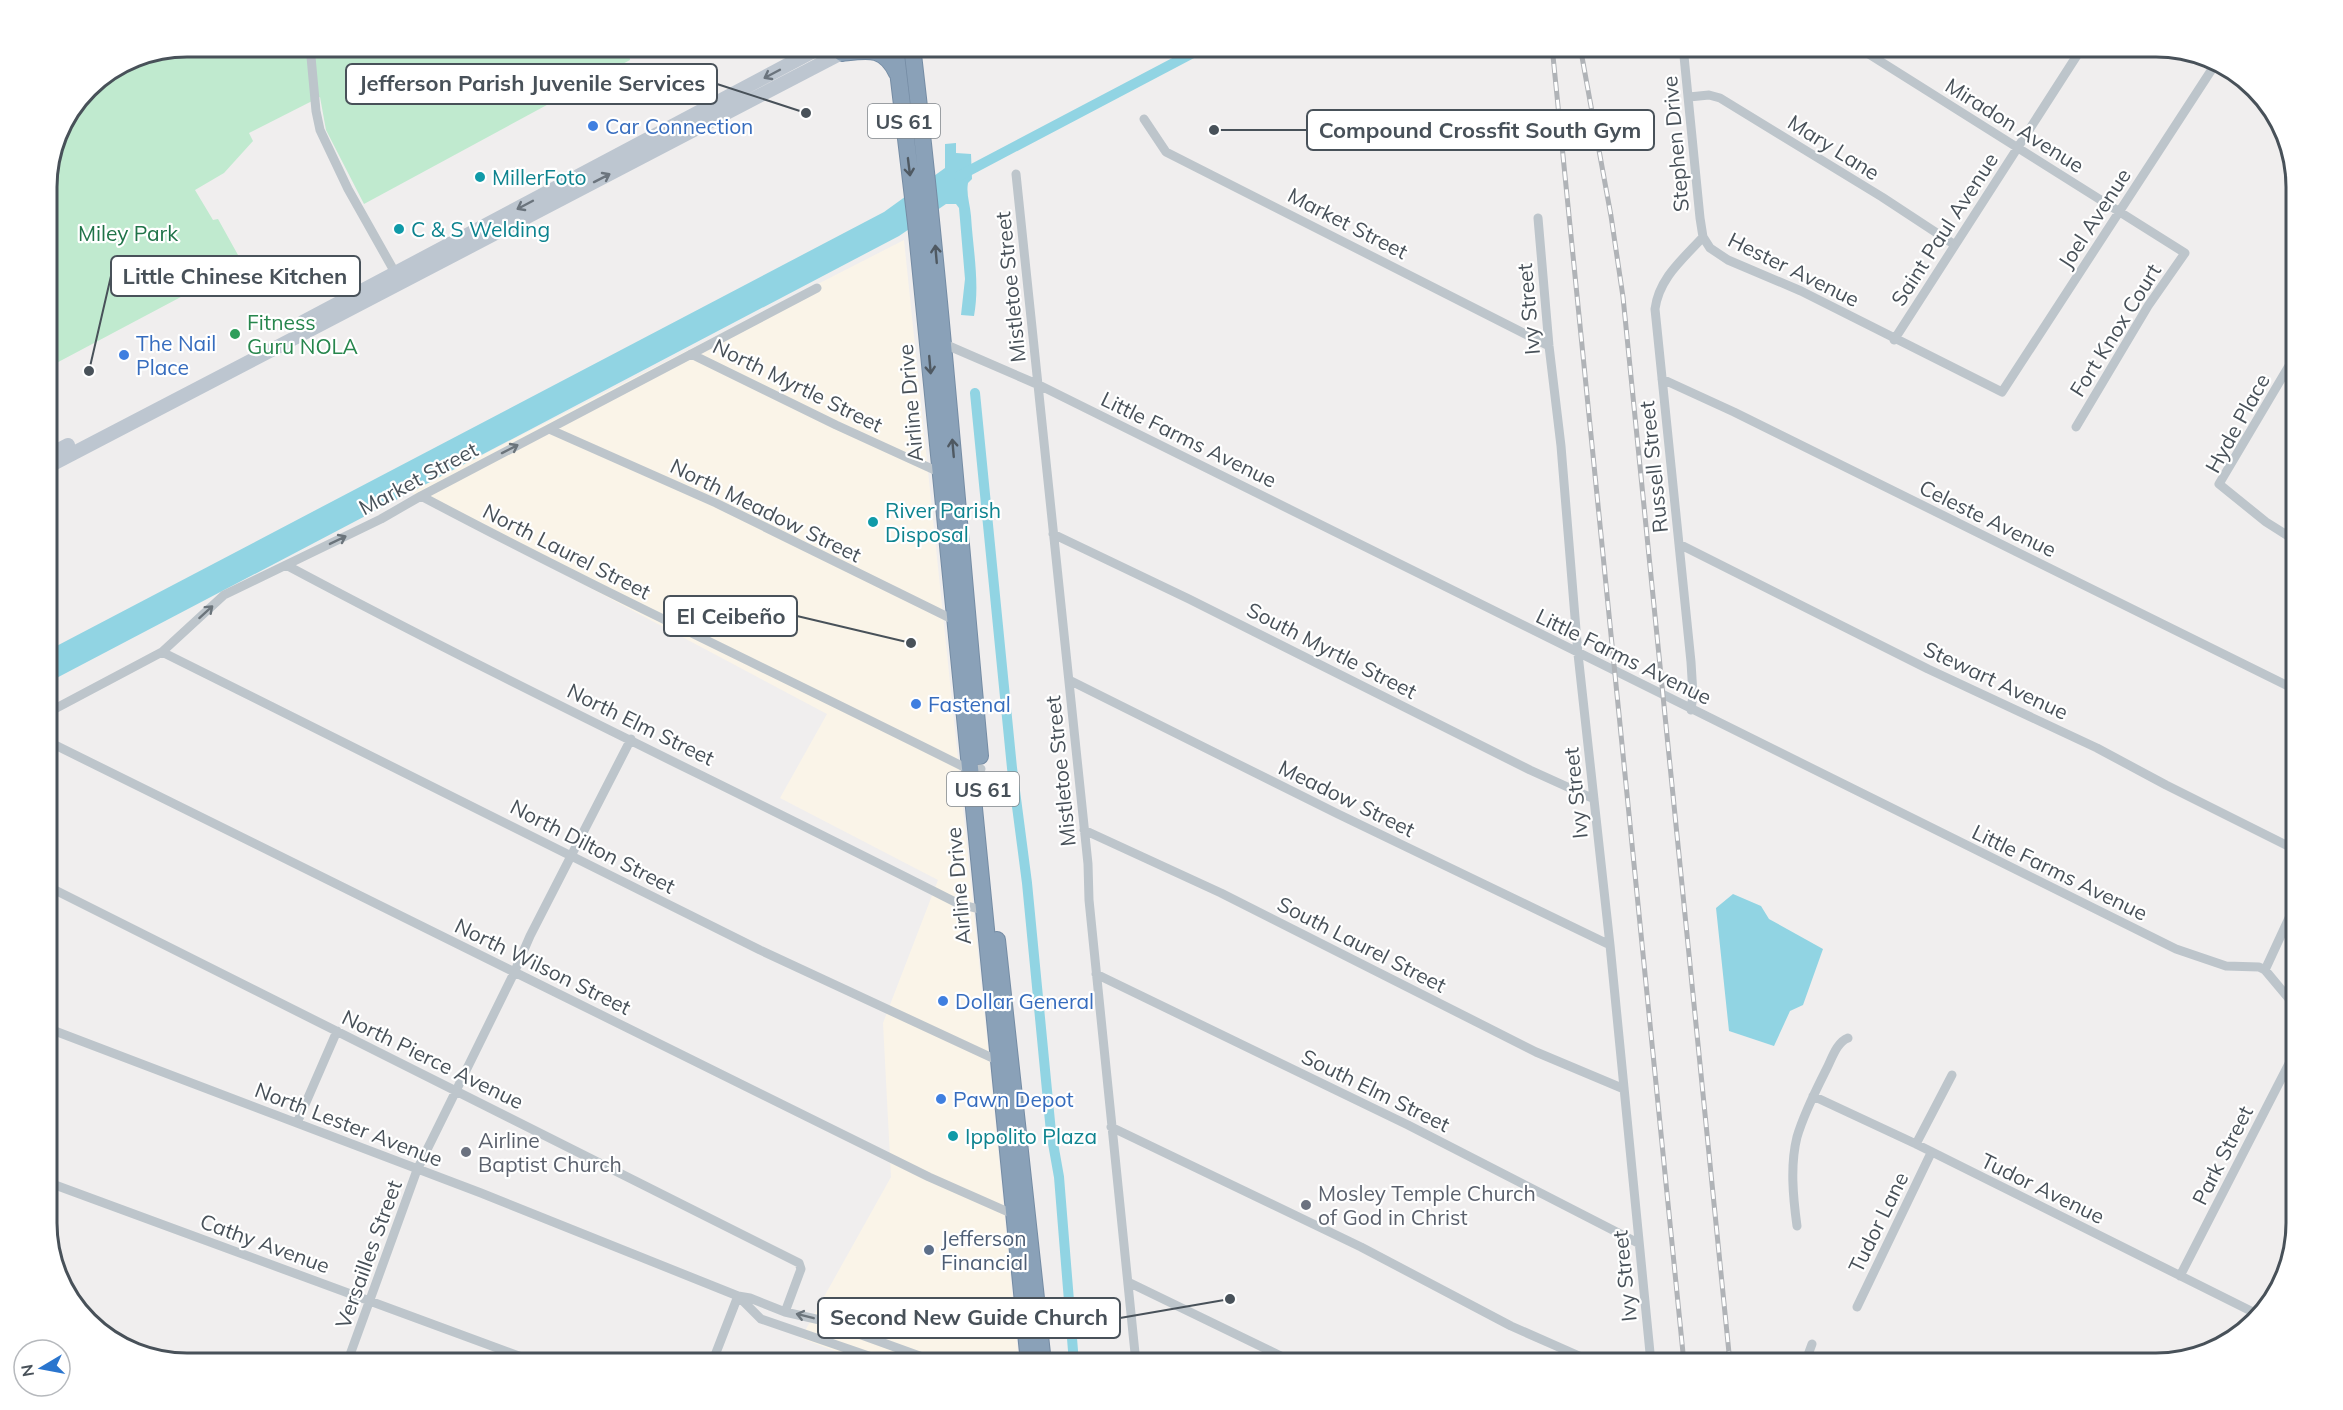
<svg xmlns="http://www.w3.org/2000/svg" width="2343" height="1410" font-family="Mulish,sans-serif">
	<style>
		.commercial { fill: #faf4e8 }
		.green { fill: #c0eacf }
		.water { fill: #91d4e3 }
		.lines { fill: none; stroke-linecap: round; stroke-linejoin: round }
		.canal { stroke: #91d4e3; stroke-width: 10 }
		.highway-casing { stroke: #758ca4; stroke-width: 18 }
		.street { stroke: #bdc5cb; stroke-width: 9 }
		.secondary { stroke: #bdc6d0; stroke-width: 14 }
		.highway { stroke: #8aa1b8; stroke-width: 16 }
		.rail-casing { stroke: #b0b3b7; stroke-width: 5 }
		.rail { stroke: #fff; stroke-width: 3; stroke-dasharray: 9; stroke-linecap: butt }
		.oneway { stroke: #6b747d }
		.oneway2 { stroke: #4f5962 }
		.oneway3 { stroke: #6b747b }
		.shop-dot { fill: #3f7fe0; stroke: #fff; stroke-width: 2 }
		.culture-dot { fill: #0f9aa8; stroke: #fff; stroke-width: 2 }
		.leisure-dot { fill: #2e9e5b; stroke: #fff; stroke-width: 2 }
		.worship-dot { fill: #6b7280; stroke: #fff; stroke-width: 2 }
		.service-dot { fill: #5c6f8a; stroke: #fff; stroke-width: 2 }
		.labels { text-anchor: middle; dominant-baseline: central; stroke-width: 4.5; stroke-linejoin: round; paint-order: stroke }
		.shield { fill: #fff; stroke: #7f858b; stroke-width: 1.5 }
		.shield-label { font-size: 20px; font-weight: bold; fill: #485159 }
		.street-label { font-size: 21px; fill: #485159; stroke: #fff }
		.shop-label { font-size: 21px; fill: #366cbe; stroke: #fff; text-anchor: start }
		.culture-label { font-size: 21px; fill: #0d838f; stroke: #fff; text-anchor: start }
		.park-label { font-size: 21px; fill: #1f7348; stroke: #fff }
		.leisure-label { font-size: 21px; fill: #27864d; stroke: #fff; text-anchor: start }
		.worship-label { font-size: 21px; fill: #5b616d; stroke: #fff; text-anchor: start }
		.service-label { font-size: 21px; fill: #4e5e75; stroke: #fff; text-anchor: start }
		.rim { fill: none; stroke: #485159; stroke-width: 3 }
		.leader { fill: none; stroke: #485159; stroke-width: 2 }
		.callout-dot { fill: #485159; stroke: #fff; stroke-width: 2 }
		.callout { fill: #fff; stroke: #485159; stroke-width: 2 }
		.callout-label { font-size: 22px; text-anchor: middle; font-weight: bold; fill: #485159 }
	</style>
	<rect width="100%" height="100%" fill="#f0eeee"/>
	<path class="commercial" d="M904 240 991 1077 1019 1363H866L801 1338 891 1177 883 1023 938 880 780 798 827 714 410 492Z"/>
	<path class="green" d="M187 46 628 47 630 60 364 204 326 130 320 97 249 133 253 141 224 173 195 190 213 220 218 219 243 264 47 368V178L61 125 88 87 133 57Z"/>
	<path class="water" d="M956 143V153L971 154 972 179 968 183C966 194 970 204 971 216 973 249 980 284 974 316L961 315 965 279 959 208 956 204H946L899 236 47 683V651L884 212 945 168V144Z
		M1733 894 1761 906 1769 919 1823 949 1803 1005 1790 1011 1774 1046 1729 1031 1716 908Z"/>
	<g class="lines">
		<path class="canal" d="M959 176 1206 46
			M975 393 1012 768 1027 883 1051 1132 1059 1177 1074 1363"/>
		<defs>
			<path id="highway" d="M895 46 916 223 1029 1363
				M912 46C940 283 958 520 980 756
				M842 53C868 50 884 46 897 73
				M997 940 1043 1363"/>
		</defs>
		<use href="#highway" class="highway-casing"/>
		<path class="street" d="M310 46 316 111 320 130 348 189 397 276
			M1683 46 1700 218 1703 237 1710 248 1728 260 1801 291 2002 392 2216 63
			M1856 46 2185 253 2148 306 2076 427
			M1689 97 1709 95 1720 98 1882 197 1955 245
			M1144 119 1166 152 1549 346
			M1016 174 1088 864 1089 900 1136 1363
			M1538 218 1549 346 1561 446 1578 654 1610 945 1651 1363
			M1894 340 2083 46
			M942 343 1039 385 2176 949 2226 966 2259 967 2265 970 2296 1007
			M691 354 836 425 941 473
			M2296 354 2219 484 2266 522 2296 541
			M1662 379 1734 412 2296 690
			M549 429 716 503 956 621
			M421 496C602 592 787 678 970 770L981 769
			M1053 534 1189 599 1530 770 1594 799
			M1679 544 1928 669 2097 748 2166 785 2296 850
			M286 565C507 683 735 790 959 904L983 910
			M162 652 760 950 1001 1062
			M1069 680 1338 814 1610 945
			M1691 710 1693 695 1691 662 1655 309C1659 278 1683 259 1703 237
			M47 713 162 652 224 595 381 519 421 496 817 288
			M47 741 929 1177 1015 1215
			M1084 830 1221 893 1536 1052 1624 1089
			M47 886 799 1263 801 1269 785 1312
			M2265 970 2296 903
			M1096 974 1408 1125 1638 1243
			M47 1028 481 1193 738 1296 750 1298 785 1312 820 1320 939 1363
			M1813 1096 1916 1144 2257 1314
			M297 1123 337 1031
			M1111 1127 1361 1247 1511 1326 1595 1363
			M1916 1144 1952 1075
			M47 1182 538 1363
			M1797 1226C1793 1197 1790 1165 1797 1137 1804 1113 1816 1090 1827 1068 1832 1058 1837 1042 1848 1038
			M2180 1276 2296 1050
			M1128 1282 1295 1363
			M738 1296 761 1319 889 1363
			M1857 1307 1931 1153
			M347 1363 417 1170 514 973 530 936 631 739
			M712 1363 738 1296
			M1261 1363 1267 1350
			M1805 1363 1812 1344"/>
		<path class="secondary" d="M303 322 823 46
			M47 456 68 445
			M47 467 851 48"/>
		<use href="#highway" class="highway"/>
		<defs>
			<path id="rail" d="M1552 46 1684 1363
				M1580 46 1611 216 1623 297 1730 1363"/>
		</defs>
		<use href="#rail" class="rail-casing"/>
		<use href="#rail" class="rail"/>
	</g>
	<defs><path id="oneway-shaft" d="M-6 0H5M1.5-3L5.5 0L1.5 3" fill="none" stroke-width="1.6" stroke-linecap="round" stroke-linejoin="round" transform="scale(1.5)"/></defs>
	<g class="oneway">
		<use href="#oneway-shaft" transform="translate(772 74) rotate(152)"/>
		<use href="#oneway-shaft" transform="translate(602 178) rotate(-27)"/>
		<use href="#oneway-shaft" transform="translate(525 205) rotate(152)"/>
	</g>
	<g class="oneway2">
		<use href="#oneway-shaft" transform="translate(909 167) rotate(83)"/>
		<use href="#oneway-shaft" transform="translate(936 254) rotate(-95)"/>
		<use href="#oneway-shaft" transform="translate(930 365) rotate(85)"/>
		<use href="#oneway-shaft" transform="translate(953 448) rotate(-95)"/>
	</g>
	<g class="oneway3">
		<use href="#oneway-shaft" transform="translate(510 449) rotate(-27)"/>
		<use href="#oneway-shaft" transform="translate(338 540) rotate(-26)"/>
		<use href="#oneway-shaft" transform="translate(206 612) rotate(-42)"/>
		<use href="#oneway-shaft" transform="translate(805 1316) rotate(-166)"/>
	</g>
	<g class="shop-dot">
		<circle cx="593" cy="126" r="6"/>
		<circle cx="124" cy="355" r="6"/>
		<circle cx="916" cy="704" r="6"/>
		<circle cx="943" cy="1001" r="6"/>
		<circle cx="941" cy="1099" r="6"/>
	</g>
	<g class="culture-dot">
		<circle cx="480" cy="177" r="6"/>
		<circle cx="399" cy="229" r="6"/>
		<circle cx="873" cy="522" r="6"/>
		<circle cx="953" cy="1136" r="6"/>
	</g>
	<circle class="leisure-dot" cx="235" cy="334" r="6"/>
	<g class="worship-dot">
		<circle cx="466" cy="1152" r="6"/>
		<circle cx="1306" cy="1205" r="6"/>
	</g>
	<circle class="service-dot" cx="929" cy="1250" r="6"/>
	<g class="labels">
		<g class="shield">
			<rect x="868" y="104" width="72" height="34" rx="4.5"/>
			<rect x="947" y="772" width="72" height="34" rx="4.5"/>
		</g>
		<g class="shield-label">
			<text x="904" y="121">US 61</text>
			<text x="983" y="789">US 61</text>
		</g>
		<g class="street-label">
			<text transform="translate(2015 125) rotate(32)">Miradon Avenue</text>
			<text transform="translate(1675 144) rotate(-95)">Stephen Drive</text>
			<text transform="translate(1834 147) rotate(32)">Mary Lane</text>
			<text transform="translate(2094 218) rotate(-57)">Joel Avenue</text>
			<text transform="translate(1348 223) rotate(27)">Market Street</text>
			<text transform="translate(1944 229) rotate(-57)">Saint Paul Avenue</text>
			<text transform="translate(1794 269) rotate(26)">Hester Avenue</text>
			<text transform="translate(1010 287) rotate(-96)">Mistletoe Street</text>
			<text transform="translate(1528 309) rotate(-95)">Ivy Street</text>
			<text transform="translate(2115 330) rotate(-58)">Fort Knox Court</text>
			<text transform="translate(798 385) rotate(26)">North Myrtle Street</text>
			<text transform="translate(910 403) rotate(-95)">Airline Drive</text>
			<text transform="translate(2237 423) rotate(-61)">Hyde Place</text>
			<text transform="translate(1189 439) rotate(26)">Little Farms Avenue</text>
			<text transform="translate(1653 467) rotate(-96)">Russell Street</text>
			<text transform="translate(418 478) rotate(-28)">Market Street</text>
			<text transform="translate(766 510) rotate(26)">North Meadow Street</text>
			<text transform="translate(1988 518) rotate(26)">Celeste Avenue</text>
			<text transform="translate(567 551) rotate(27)">North Laurel Street</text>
			<text transform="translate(1332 650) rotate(27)">South Myrtle Street</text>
			<text transform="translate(1624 656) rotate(26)">Little Farms Avenue</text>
			<text transform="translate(1996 680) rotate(25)">Stewart Avenue</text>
			<text transform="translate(641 724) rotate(26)">North Elm Street</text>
			<text transform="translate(1060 771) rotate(-96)">Mistletoe Street</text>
			<text transform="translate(1575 793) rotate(-96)">Ivy Street</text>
			<text transform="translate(1347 798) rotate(26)">Meadow Street</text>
			<text transform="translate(593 846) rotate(27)">North Dilton Street</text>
			<text transform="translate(2060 872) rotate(26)">Little Farms Avenue</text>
			<text transform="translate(958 886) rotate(-95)">Airline Drive</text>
			<text transform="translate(1362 944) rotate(27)">South Laurel Street</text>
			<text transform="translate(543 966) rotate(26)">North Wilson Street</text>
			<text transform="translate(433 1059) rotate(26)">North Pierce Avenue</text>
			<text transform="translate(1376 1090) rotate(26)">South Elm Street</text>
			<text transform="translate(349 1124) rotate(21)">North Lester Avenue</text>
			<text transform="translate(2222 1155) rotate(-63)">Park Street</text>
			<text transform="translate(2043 1188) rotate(26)">Tudor Avenue</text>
			<text transform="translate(1878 1222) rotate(-64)">Tudor Lane</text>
			<text transform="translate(265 1243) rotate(20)">Cathy Avenue</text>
			<text transform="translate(368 1254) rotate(-70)">Versailles Street</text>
			<text transform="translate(1624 1276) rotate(-96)">Ivy Street</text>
		</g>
		<g class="shop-label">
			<text x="605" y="126">Car Connection</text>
			<text x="136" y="343">The Nail<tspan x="136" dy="24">Place</tspan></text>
			<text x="928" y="704">Fastenal</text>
			<text x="955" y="1001">Dollar General</text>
			<text x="953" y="1099">Pawn Depot</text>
		</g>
		<g class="culture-label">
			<text x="492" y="177">MillerFoto</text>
			<text x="411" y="229">C &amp; S Welding</text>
			<text x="885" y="510">River Parish<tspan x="885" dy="24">Disposal</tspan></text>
			<text x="965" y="1136">Ippolito Plaza</text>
		</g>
		<g class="park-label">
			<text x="128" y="233">Miley Park</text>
		</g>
		<g class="leisure-label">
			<text x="247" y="322">Fitness<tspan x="247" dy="24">Guru NOLA</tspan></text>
		</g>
		<g class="worship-label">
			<text x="478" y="1140">Airline<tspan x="478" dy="24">Baptist Church</tspan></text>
			<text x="1318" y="1193">Mosley Temple Church<tspan x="1318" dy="24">of God in Christ</tspan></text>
		</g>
		<g class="service-label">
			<text x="941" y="1238">Jefferson<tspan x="941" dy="24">Financial</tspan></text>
		</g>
	</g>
	<path d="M0 0H2343V1410H0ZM187 57H2156A130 130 0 0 1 2286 187V1223A130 130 0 0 1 2156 1353H187A130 130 0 0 1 57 1223V187A130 130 0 0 1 187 57Z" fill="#fff" fill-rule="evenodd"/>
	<path class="rim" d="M187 57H2156A130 130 0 0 1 2286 187V1223A130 130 0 0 1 2156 1353H187A130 130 0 0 1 57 1223V187A130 130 0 0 1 187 57Z"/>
	<path class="leader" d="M806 113L717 84M1214 130L1307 130M89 371L111 276M911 643L797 616M1230 1299L1120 1318"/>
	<g class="callout-dot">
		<circle cx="806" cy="113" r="6"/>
		<circle cx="1214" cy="130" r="6"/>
		<circle cx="89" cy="371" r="6"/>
		<circle cx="911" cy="643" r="6"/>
		<circle cx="1230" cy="1299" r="6"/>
	</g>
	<g class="callout">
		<rect x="346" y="64" width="371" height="40" rx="6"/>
		<rect x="1307" y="110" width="347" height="40" rx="6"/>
		<rect x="111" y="256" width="249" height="40" rx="6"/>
		<rect x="664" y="596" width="133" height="40" rx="6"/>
		<rect x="818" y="1298" width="302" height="40" rx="6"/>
	</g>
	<g class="callout-label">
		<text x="532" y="91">Jefferson Parish Juvenile Services</text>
		<text x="1480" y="138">Compound Crossfit South Gym</text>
		<text x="235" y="284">Little Chinese Kitchen</text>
		<text x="731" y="624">El Ceibeño</text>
		<text x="969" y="1325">Second New Guide Church</text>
	</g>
	<g transform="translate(42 1368) rotate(260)"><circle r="28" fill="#ffffff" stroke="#b6b9bd" stroke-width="1.5"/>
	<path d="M0-4.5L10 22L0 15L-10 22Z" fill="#2a75ce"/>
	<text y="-9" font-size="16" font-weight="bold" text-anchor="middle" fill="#485159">N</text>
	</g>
</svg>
